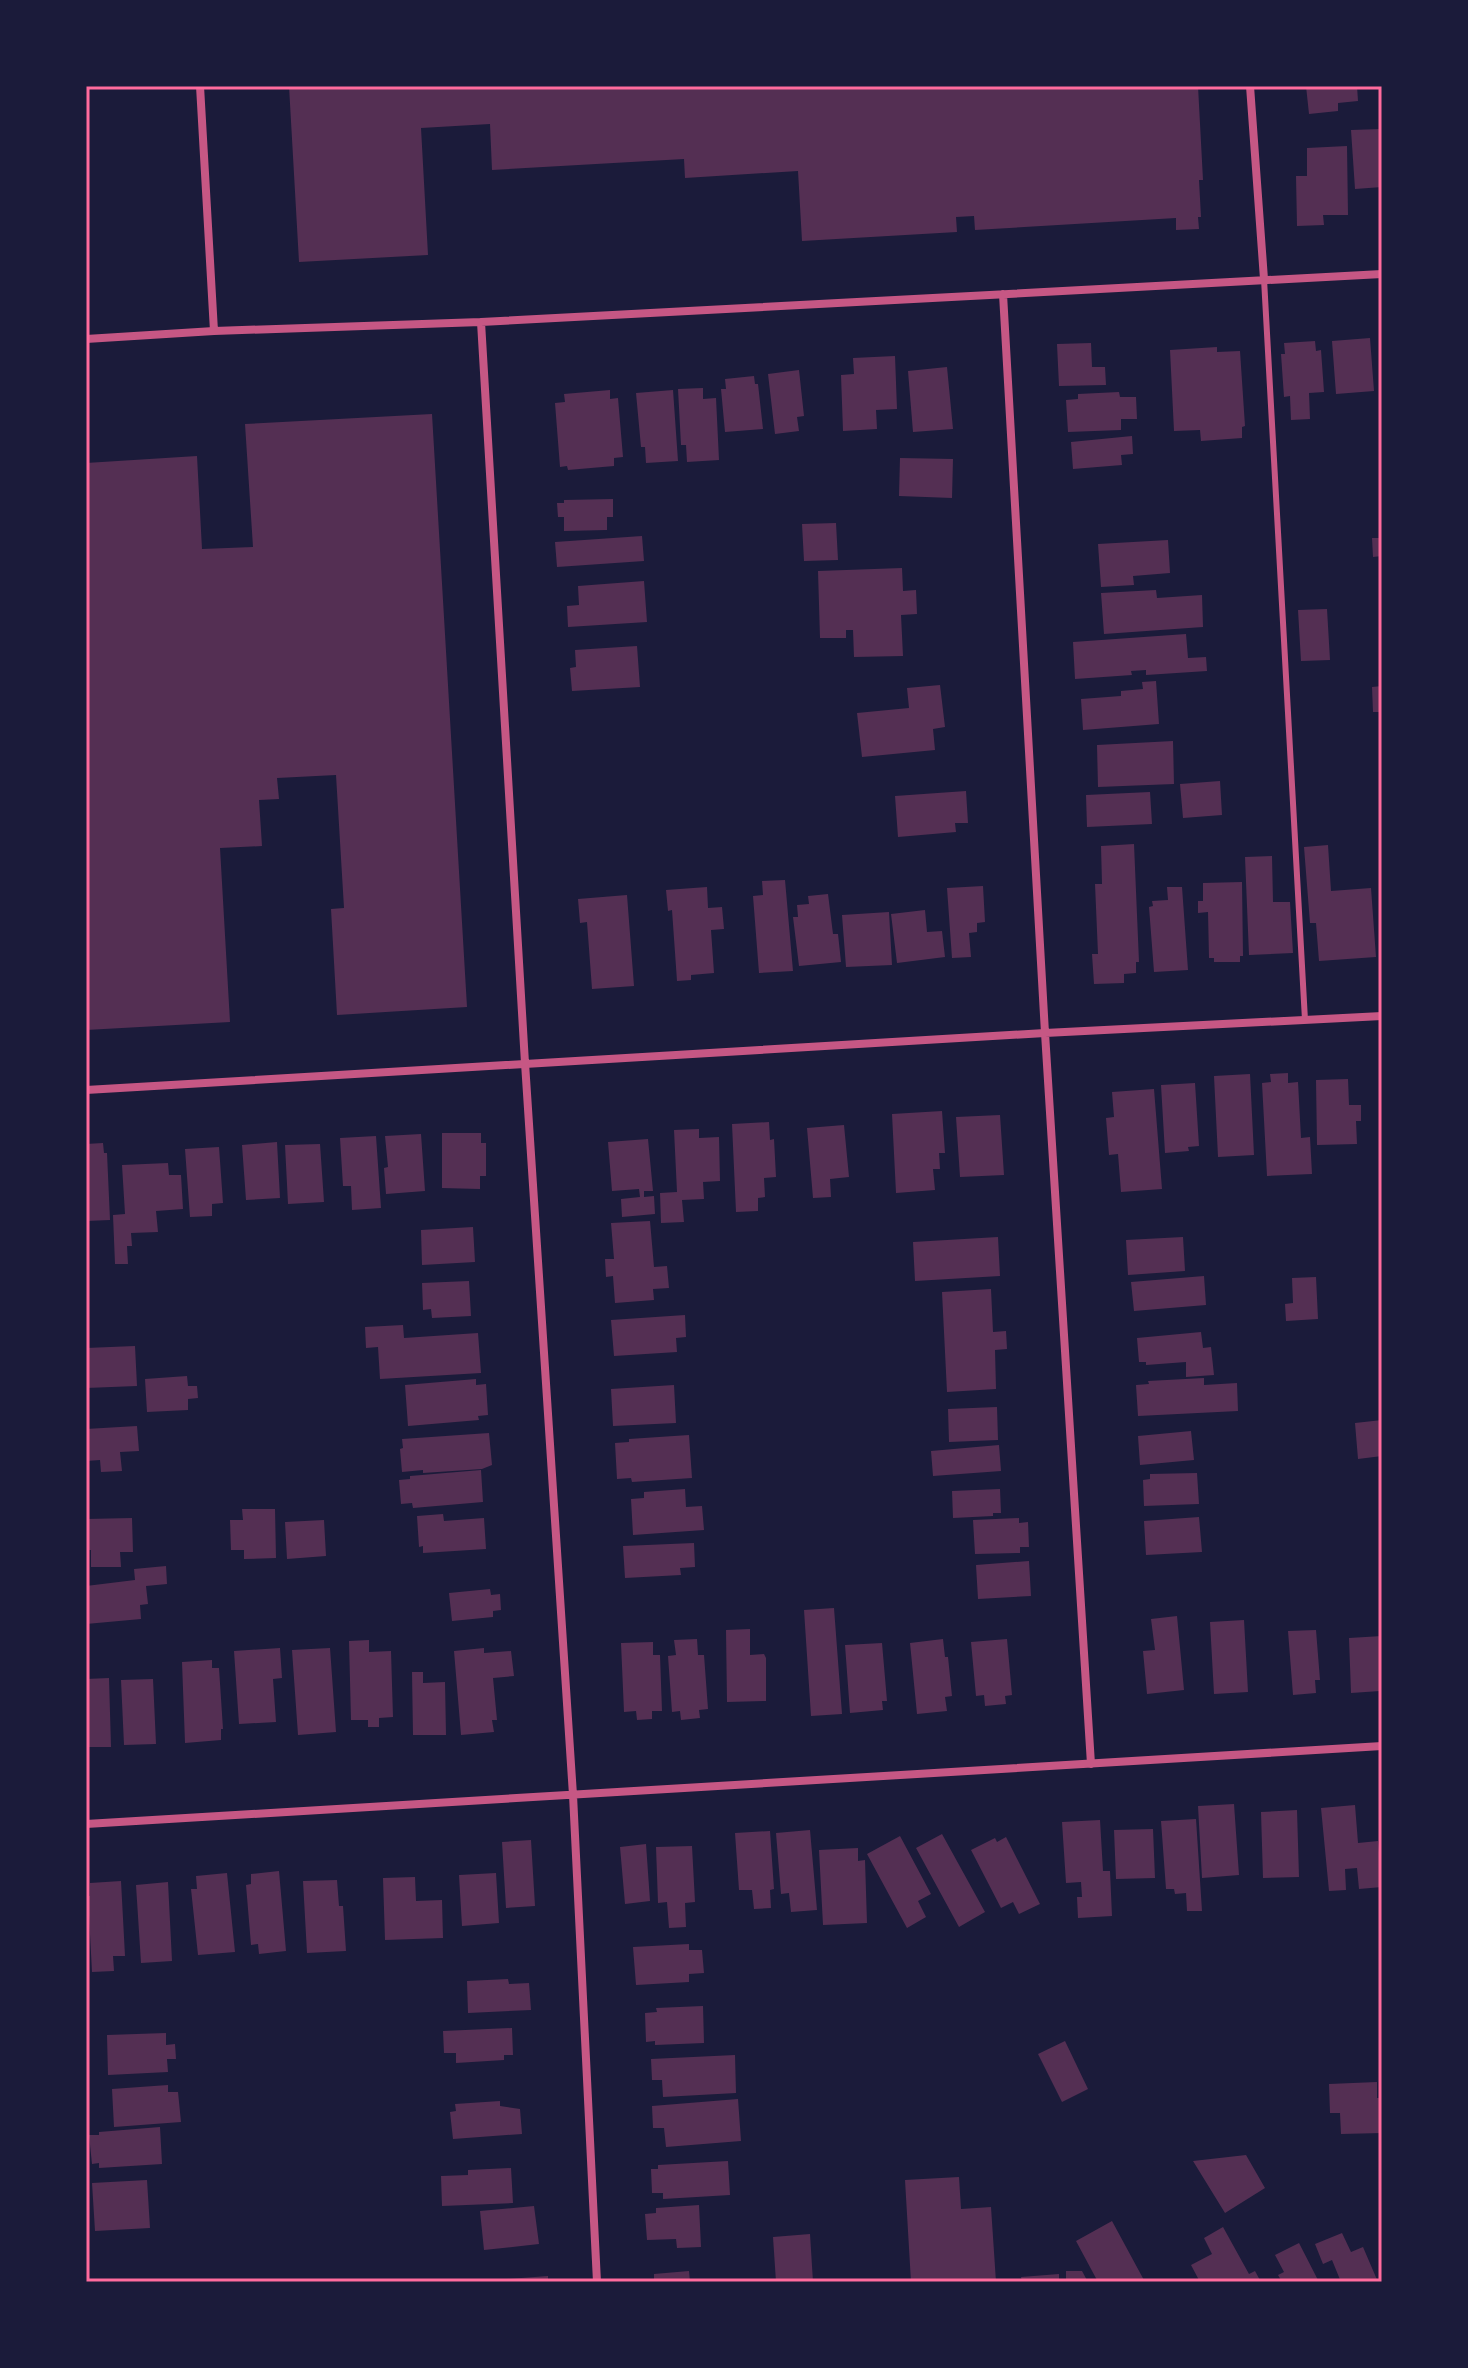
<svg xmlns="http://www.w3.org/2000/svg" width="1468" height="2368" font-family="'PT Sans Narrow',sans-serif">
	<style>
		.building { fill: #542f53 }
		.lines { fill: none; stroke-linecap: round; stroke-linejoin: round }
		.service { stroke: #c65784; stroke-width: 6 }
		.minor { stroke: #c65784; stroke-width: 8 }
		.neatline { fill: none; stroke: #ff6b9d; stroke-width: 3 }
	</style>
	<rect width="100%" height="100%" fill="#1b1b3a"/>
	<path class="building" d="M289 86H1198L1203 180H1199L1201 217H1198L1199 229 1176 230V218L975 230 974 216 956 217 957 232 802 241 798 171 685 178 684 159 492 170 490 124 421 128 428 255 299 262Z
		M1306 86H1357L1358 101 1338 103V111L1309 114Z
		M1382 129V187L1355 189 1351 130Z
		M1347 146 1348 215H1323L1324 225 1297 226 1296 176H1307V148Z
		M1370 338 1374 391 1336 394 1332 341Z
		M1315 341 1316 351 1321 350 1324 392 1309 393 1310 419 1291 420 1290 396 1284 397 1281 354H1285L1284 343Z
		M1091 343 1092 367H1105L1106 385 1059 386 1057 344Z
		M1217 347V352L1240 351 1245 426 1242 427V438L1201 441 1200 430 1174 431 1170 350Z
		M895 356 897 409 876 410 877 429 843 431 841 375 854 374 853 358Z
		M947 367 953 429 913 432 908 371Z
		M799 370 804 416 797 417 799 431 775 434 768 374Z
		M754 376 755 384H758L763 429 725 432 721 389H726L725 379Z
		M703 388V399L716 398 719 460 687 462 686 445H681L678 389Z
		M610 390V399L618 398 623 457 614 458V466L568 470 567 466 560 467 555 403 565 402 564 394Z
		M673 390 678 461 646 463 645 447H641L636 393Z
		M1119 392 1120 397H1136L1137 419H1121V430L1068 432 1066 400 1078 399V394Z
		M432 414 467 1007 337 1015 331 909 344 908 336 775 277 778 279 799 259 800 262 846 220 848 230 1022 86 1030V463L197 456 202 549 253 547 245 424Z
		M1132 436 1133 454 1121 455 1122 465 1073 469 1071 442Z
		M900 458 953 459 952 498 899 496Z
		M613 499V517H607V530L564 531V517H558L557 503H564V500Z
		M836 523 838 560 804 561 802 524Z
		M642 536 644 561 557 567 555 542Z
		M1372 538H1382V556L1373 557Z
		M1168 540 1170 573 1133 576 1134 585 1101 587 1098 544Z
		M902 568 903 591 916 590 917 614 901 615 903 656 854 657 853 630H846V638H820L818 571Z
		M644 581 647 622 568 627 567 606 579 605 578 586Z
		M1156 590 1157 598 1202 595 1203 627 1104 634 1101 593Z
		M1327 609 1330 660 1301 661 1298 610Z
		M1186 634 1188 658 1206 657 1207 671 1146 675V670L1131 671 1132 675 1075 679 1073 642Z
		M637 646 640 687 572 691 570 668 576 667 575 650Z
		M1156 681 1159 724 1083 730 1081 699 1121 696V691L1143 689 1142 682Z
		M940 685 945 727 933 729 935 750 862 757 857 713 909 708 907 688Z
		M1382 686V712H1373L1372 687Z
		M1173 741 1174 784 1098 787 1097 745Z
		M1220 781 1222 815 1183 818 1180 784Z
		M966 791 968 823H955L956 832 898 837 895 796Z
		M1150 792 1152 824 1087 827 1086 795Z
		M1134 844 1139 962H1136V973L1124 974V983L1094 984 1092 954H1098L1095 884H1102L1101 846Z
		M1328 845 1331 891 1371 888 1376 957 1319 961 1316 923H1310L1304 847Z
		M1272 856 1273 902H1290L1293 953 1249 955 1245 857Z
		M785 880 793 971 759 973 753 896 763 895 762 881Z
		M1242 882 1243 956H1240V962H1214V958H1209L1208 912 1198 913V901H1203V883Z
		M983 886 985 922 977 923V932L969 933 971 957 952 958 947 888Z
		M707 887 708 908 722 907 724 929 711 930 714 973 691 975V980L677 981 672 910 668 911 666 890Z
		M1167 887H1182L1188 970 1154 972 1149 907 1153 906 1152 901 1168 900Z
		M828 894 833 934H838L841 962 799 966 793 917H798L797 905 809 904 808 896Z
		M627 895 634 986 592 989 587 922 580 923 578 899Z
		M925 910 927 932 942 931 945 957 897 963 891 914Z
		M889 912 892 965 846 967 842 915Z
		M1288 1073V1083L1298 1082 1301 1138 1310 1137 1312 1174 1267 1176 1262 1083 1271 1082 1270 1074Z
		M1250 1074 1254 1155 1218 1157 1214 1076Z
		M1348 1079 1349 1105H1361V1121H1356L1357 1144 1317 1145 1316 1080Z
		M1195 1083 1199 1146 1188 1147 1189 1151 1165 1153 1161 1085Z
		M1154 1089 1162 1189 1121 1192 1118 1154 1109 1155 1106 1118 1114 1117 1112 1092Z
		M942 1111 945 1153H939L940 1169H933L935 1190 896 1193 892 1114Z
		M1000 1115 1004 1175 960 1177 956 1117Z
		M769 1122 770 1140 774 1139 776 1177 764 1178 765 1197 758 1198V1211L736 1212 732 1124Z
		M844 1125 849 1177 830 1179 831 1197 813 1198 807 1128Z
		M699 1129V1138L719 1137 720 1181 703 1182 704 1199 682 1200 684 1222 661 1223 660 1193 677 1192 674 1130Z
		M442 1133H481V1143H486V1176H480V1189L442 1188Z
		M421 1134 425 1191 386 1194 384 1168 388 1167 385 1136Z
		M376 1136 381 1208 352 1210 351 1186H343L340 1138Z
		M648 1139 653 1191H644V1197L654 1196 655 1214 622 1217 621 1199 640 1197 639 1189 612 1191 608 1142Z
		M277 1142 280 1198 246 1200 242 1145Z
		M103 1143 104 1153H107L110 1220 86 1221V1144Z
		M320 1144 324 1202 288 1204 285 1145Z
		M219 1147 223 1203 212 1204V1216L190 1217 185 1149Z
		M168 1163 169 1175H181L183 1209 156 1211 158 1232 131 1233 132 1246H127L128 1264H115L113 1215 125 1214 122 1165Z
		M650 1221 654 1267 667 1266 669 1288 653 1289 654 1300 615 1303 613 1276 606 1277 605 1259H614L611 1223Z
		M473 1227 475 1262 422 1265 421 1230Z
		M998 1237 1000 1276 915 1281 913 1242Z
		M1183 1237 1185 1271 1128 1275 1126 1240Z
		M1204 1276 1206 1305 1134 1311 1131 1282Z
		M1316 1277 1318 1319 1286 1321 1285 1304 1293 1303 1292 1278Z
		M469 1281 471 1316 432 1318 431 1309 423 1310 422 1283Z
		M991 1289 993 1332 1006 1331 1007 1349 995 1350 996 1389 947 1392 942 1292Z
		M685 1315 686 1337 676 1338 677 1352 614 1356 611 1320Z
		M403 1325 404 1338 478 1333 481 1373 380 1379 378 1347 366 1348 365 1327Z
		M1201 1332 1203 1348 1211 1347 1214 1375 1186 1377V1362L1146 1365V1362H1139L1137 1338Z
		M135 1346 137 1386 86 1388V1348Z
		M187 1376 188 1386H197L198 1398 188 1399V1410L147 1412 145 1379Z
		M1204 1378V1385L1237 1383 1238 1411 1138 1416 1136 1385 1149 1384 1148 1381Z
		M476 1379V1385L486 1384 488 1415 478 1416 479 1420 408 1426 405 1385Z
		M674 1385 676 1423 613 1426 611 1389Z
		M997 1407 998 1440 949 1442 948 1409Z
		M1382 1420V1456L1358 1459 1355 1423Z
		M137 1426 139 1451 120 1452 122 1471 101 1472 100 1460 86 1461V1429Z
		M1191 1431 1194 1460 1140 1465 1138 1436Z
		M489 1433 492 1465 482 1469 423 1473V1470L402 1472 400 1449 403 1448 402 1439Z
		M689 1435 692 1478 632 1482 631 1478 617 1479 615 1443 629 1442V1439Z
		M999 1445 1001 1471 933 1476 931 1451Z
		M481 1470 483 1502 413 1508 412 1503 401 1504 399 1480 410 1479V1476Z
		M1197 1473 1199 1504 1144 1506 1143 1480 1150 1479V1474Z
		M685 1489 686 1507 702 1506 704 1530 633 1535 631 1499 644 1498V1492Z
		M1000 1489 1001 1513H993V1516L953 1518 952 1491Z
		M242 1509H275L276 1558 244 1559V1550H231L230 1520H243Z
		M443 1514 444 1521 484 1518 486 1549 423 1553V1546L419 1547 417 1516Z
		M1199 1517 1202 1552 1146 1555 1144 1521Z
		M132 1518 133 1552H120L121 1567H91V1550H86V1519Z
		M1019 1518V1523L1028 1522 1029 1547H1020V1553L975 1554 973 1520Z
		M324 1520 326 1556 287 1559 285 1522Z
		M694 1543 695 1567 680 1568 681 1575 625 1578 623 1546Z
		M1029 1561 1031 1596 978 1599 976 1565Z
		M166 1566 167 1584 146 1586 148 1604 140 1605 141 1619 86 1624V1586L135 1580 134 1569Z
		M490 1589 491 1595 500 1594 501 1610 493 1611V1617L452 1621 449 1593Z
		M834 1608 842 1714 811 1716 804 1610Z
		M1177 1616 1184 1690 1147 1694 1143 1651 1155 1650 1151 1619Z
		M1244 1620 1248 1692 1214 1694 1210 1622Z
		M750 1629V1655L764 1654 766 1658V1701L727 1702 726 1630Z
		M1316 1630 1320 1680H1315L1316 1693 1293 1695 1288 1631Z
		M1382 1636 1380 1691 1351 1693 1349 1638Z
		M697 1639 698 1655H704L708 1709 699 1710 700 1718 681 1720 680 1711 672 1712 668 1656 676 1655 674 1640Z
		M943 1639 945 1657H948L952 1696 945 1697 947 1711 917 1714 910 1643Z
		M1007 1639 1012 1695 1005 1696 1006 1704 985 1706 984 1695 976 1696 971 1642Z
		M369 1640V1652L391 1651 393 1717 379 1718V1727H368V1720H351L349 1641Z
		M653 1642V1655H660L662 1711H652V1719L637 1720 636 1711 624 1712 621 1643Z
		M882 1643 887 1701H882L883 1710 850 1713 845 1645Z
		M280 1648 282 1678 273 1679 276 1722 239 1724 234 1651Z
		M330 1648 336 1732 298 1735 292 1650Z
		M484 1648V1653L511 1651 514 1676 493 1678 497 1720H492L494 1732 461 1735 454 1651Z
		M212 1660V1668H219L223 1729H221V1740L185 1743 182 1662Z
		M412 1672H423V1683L445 1682 446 1735H413Z
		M109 1678 111 1747H86V1679Z
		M153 1679 156 1744 124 1745 121 1680Z
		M1234 1804 1239 1875 1202 1878 1198 1806Z
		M1355 1805 1358 1843 1378 1841 1382 1887 1359 1889 1357 1868 1345 1869 1346 1890 1329 1891 1321 1808Z
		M1297 1810 1299 1877 1263 1878 1261 1812Z
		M1196 1819 1202 1911H1187L1186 1893 1175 1894 1174 1889H1166L1161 1821Z
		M1100 1820 1103 1871H1110L1112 1916 1078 1918 1077 1897H1082L1081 1882 1066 1883 1062 1822Z
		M1153 1829 1155 1878 1116 1879 1114 1830Z
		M810 1830 817 1910 791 1912 789 1893 781 1894 776 1833Z
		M770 1831 774 1889 770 1890 771 1908 754 1909 752 1890H739L735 1833Z
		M942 1834 985 1912 959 1927 916 1848Z
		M900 1836 931 1894 918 1901 926 1917 907 1928 867 1854Z
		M1006 1837 1040 1904 1019 1914 1013 1902 1001 1908 971 1850 995 1838 997 1842Z
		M531 1840 535 1906 506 1908 502 1842Z
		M646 1844 650 1901 625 1904 620 1847Z
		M692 1846 695 1902 685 1903 686 1927 669 1928 667 1902 658 1903 656 1847Z
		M858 1848V1861L865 1860 867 1923 823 1925 819 1850Z
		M279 1871 286 1951 259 1954 258 1944 251 1945 246 1885 251 1884V1874Z
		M227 1873 235 1952 198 1955 191 1889H197L196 1876Z
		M496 1873 499 1923 462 1926 459 1875Z
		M415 1877 416 1901 442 1900 443 1938 385 1940 383 1878Z
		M337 1880 339 1906H343L346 1951 307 1953 303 1881Z
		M121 1881 125 1956H113L114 1971 92 1972 88 1896H90V1883Z
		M168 1882 172 1961 141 1963 136 1885Z
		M689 1944V1950H702L704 1973 689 1974V1982L636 1985 633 1947Z
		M508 1979 509 1984 529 1983 531 2010 468 2013 467 1981Z
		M703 2006 704 2043 655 2045V2041L646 2042 645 2013 657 2012 656 2008Z
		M512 2028 513 2055H504V2060L456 2063V2053H444L443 2031Z
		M166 2033V2045L175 2044 176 2059H167L168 2072 108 2075 107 2035Z
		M1065 2041 1088 2089 1062 2102 1038 2054Z
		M735 2055 736 2093 663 2097 662 2080H652L651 2059Z
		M1377 2082V2098H1382V2133L1341 2134 1340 2113H1330L1329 2084Z
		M168 2085V2092H178L181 2122 114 2127 112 2089Z
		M738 2099 741 2141 666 2147 664 2128H653L652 2106Z
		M500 2101V2106L520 2109 522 2134 453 2139 450 2112 456 2111 455 2104Z
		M160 2127 162 2164 99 2168V2163L92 2164 89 2135H99V2132Z
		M1246 2155 1265 2188 1225 2213 1193 2161Z
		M728 2161 730 2195 663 2199V2193H652L651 2169H658V2165Z
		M511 2168 513 2203 442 2206 441 2176 468 2175V2170Z
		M959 2177 961 2209 991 2207 996 2282H911L905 2180Z
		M147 2180 150 2228 95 2231 92 2183Z
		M699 2205 701 2247 677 2248 676 2239 647 2240 645 2214 656 2213V2208Z
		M534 2206 539 2244 484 2250 480 2211Z
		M1112 2221 1145 2282H1098L1076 2241Z
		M1223 2227 1249 2274 1255 2271 1261 2282H1200L1191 2265 1212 2254 1204 2238Z
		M1342 2233 1351 2252 1363 2247 1378 2282H1341L1332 2260 1323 2264 1315 2244Z
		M810 2234 813 2282H776L773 2237Z
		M1299 2243 1319 2282H1282L1278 2275 1284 2272 1275 2255Z
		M689 2271 690 2282H654V2274Z
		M1066 2271H1082L1088 2282H1066Z
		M1059 2274V2282H1022L1021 2277Z
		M548 2276V2282H493V2280Z"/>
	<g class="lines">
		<path class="service" d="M1264 279 1305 1020"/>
		<path class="minor" d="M200 86 214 331
			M1250 86 1264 279
			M1003 294 1045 1033 1091 1764
			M481 322 525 1063 573 1795 597 2282
			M86 339 214 331 481 322 1382 274
			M86 1090 1045 1033 1382 1016
			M86 1824 1382 1746"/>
	</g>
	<rect width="1468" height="2368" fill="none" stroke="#1b1b3a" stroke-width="176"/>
	<rect x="88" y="88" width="1292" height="2192" class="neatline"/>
</svg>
